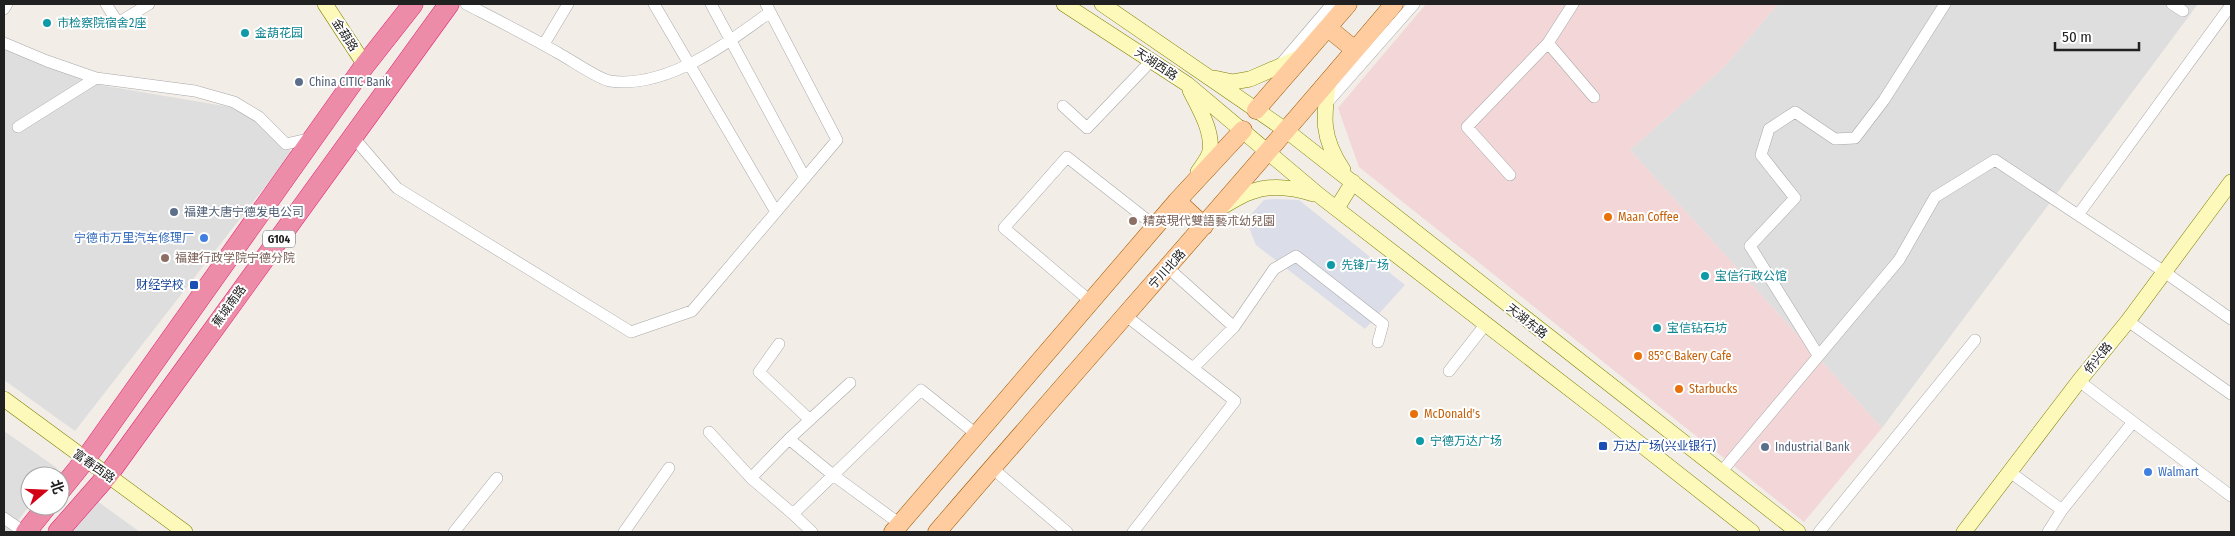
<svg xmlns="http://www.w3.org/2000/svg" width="2235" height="536" font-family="'Fira Sans Condensed','Noto Sans SC',sans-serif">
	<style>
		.residential { fill: #dfdede }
		.commercial { fill: #f3d6d8 }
		.plaza { fill: #dbdde8 }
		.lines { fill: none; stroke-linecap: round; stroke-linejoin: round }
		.street-casing { stroke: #a8a8a8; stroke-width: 12 }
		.secondary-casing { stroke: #7f8000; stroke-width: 16 }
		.primary-casing { stroke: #9e5a00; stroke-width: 19 }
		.highway-casing { stroke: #e42077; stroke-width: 21 }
		.street { stroke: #fff; stroke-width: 11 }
		.secondary { stroke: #fdf9ba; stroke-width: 15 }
		.primary { stroke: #ffcc9f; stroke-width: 18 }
		.highway { stroke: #ec8ca8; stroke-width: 20 }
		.culture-dot { fill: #0f9aa8; stroke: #fff; stroke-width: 2 }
		.service-dot { fill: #5c6f8a; stroke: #fff; stroke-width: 2 }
		.food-dot { fill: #e8710a; stroke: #fff; stroke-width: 2 }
		.education-dot { fill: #8d6e63; stroke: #fff; stroke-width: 2 }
		.shop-dot { fill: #3f7fe0; stroke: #fff; stroke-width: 2 }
		.transit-dot { fill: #1a4fb4; stroke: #fff; stroke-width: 2 }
		.labels { text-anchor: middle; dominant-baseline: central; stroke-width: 4; stroke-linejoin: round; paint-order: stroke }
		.shield { fill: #fff; stroke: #646464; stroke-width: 1 }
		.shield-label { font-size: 11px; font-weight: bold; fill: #212121 }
		.culture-label { font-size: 12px; fill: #0d838f; stroke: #fff; text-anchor: start }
		.street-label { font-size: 12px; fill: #212121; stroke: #fff }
		.service-label { font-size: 12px; fill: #4e5e75; stroke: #fff; text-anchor: start }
		.food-label { font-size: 12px; fill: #c56008; stroke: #fff; text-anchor: start }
		.education-label { font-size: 12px; fill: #785e54; stroke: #fff; text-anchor: start }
		.shop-label { font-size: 12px; fill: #366cbe; stroke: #fff; text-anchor: end }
		.transit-label { font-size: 12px; fill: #164399; stroke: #fff; text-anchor: end }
	</style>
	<rect width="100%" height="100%" fill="#f2ede7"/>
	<path class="residential" d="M1778 4H2198L1882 428 1630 150 1725 66Z
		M4 47 100 85 230 107 250 117 292 152 75 431 4 380Z
		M4 431 57 468 51 476H30V505L9 532H4Z
		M93 498 140 532H68Z"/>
	<path class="commercial" d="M1426 4H1778L1725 66 1630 150 1882 428 1804 522 1359 167 1338 108Z"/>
	<path class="plaza" d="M1276 199 1299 200 1405 285 1365 329 1256 245 1246 220 1264 200Z"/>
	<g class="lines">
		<defs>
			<path id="street" d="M106 4 118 23 149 4
				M466 4C497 20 529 36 560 54 571 60 600 80 610 81 666 89 727 44 770 12
				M654 4 776 212
				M711 4 805 178
				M1573 4 1548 43 1594 97
				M2172 4 2183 11
				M2231 5 2078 215 2163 271 2231 319
				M4 9 7 4
				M4 43 47 61 96 78 195 91 234 102 259 117 286 144 312 138
				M544 44 568 4
				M1280 65 1332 4
				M1325 105 1414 4
				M1063 106 1087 128 1151 61
				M18 127 96 78
				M354 138 397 188 631 332 692 311 837 140 766 4
				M1510 175 1467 127 1548 43
				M1168 268 1234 327
				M1090 301 1004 228 1067 157 1155 226
				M1125 315 1235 401 1133 532
				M2128 321 2231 394
				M779 344 759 372 810 420
				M1818 355 1750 246 1795 198 1761 155 1769 129 1795 112 1835 139 1855 138 1884 100 1945 4
				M1193 368 1234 327 1274 269 1296 256 1383 324 1378 342
				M1449 371 1485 325
				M2079 381 2231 496
				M709 432 751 478
				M789 439 850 383
				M992 468 1067 532
				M1722 471 1899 260 1935 197 1995 160 2078 215
				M2010 472 2062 510 2048 532
				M2062 510 2133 422
				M793 514 751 478 789 439 833 475 900 524
				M4 518 24 532
				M454 532 497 478
				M624 532 669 468
				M812 532 793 514 921 390 976 434
				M1819 532 1975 340"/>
			<path id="secondary" d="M325 4 365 65
				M1064 4 1187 84 1320 196 1606 417 1752 532
				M1102 4 1287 131 1798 532
				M1214 78 1233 82 1250 79 1301 57
				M1329 81C1323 117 1321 137 1343 170
				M1190 90C1198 107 1213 130 1210 151 1209 157 1202 166 1198 172
				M1222 207C1231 202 1241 195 1251 192 1271 184 1295 188 1314 194
				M1337 208 1353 182
				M4 399 185 532
				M1964 532 2079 381 2128 321 2231 182"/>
			<path id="primary" d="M1328 28 1355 50
				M1256 110 1348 4
				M1177 201 1204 226
				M893 532 1177 201 1243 130
				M937 532C1089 355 1244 182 1394 4"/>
			<path id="highway" d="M60 491 85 460 365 65 413 4
				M26 532 47 506
				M58 532 108 475 449 4"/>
		</defs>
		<use href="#street" class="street-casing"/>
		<use href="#secondary" class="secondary-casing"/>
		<use href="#primary" class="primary-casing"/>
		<use href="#highway" class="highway-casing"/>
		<use href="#street" class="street"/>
		<use href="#secondary" class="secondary"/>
		<use href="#primary" class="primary"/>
		<use href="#highway" class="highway"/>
	</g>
	<g class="culture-dot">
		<circle cx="47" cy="23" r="5"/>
		<circle cx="245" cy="33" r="5"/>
		<circle cx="1331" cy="265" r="5"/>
		<circle cx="1705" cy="276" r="5"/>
		<circle cx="1657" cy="328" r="5"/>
		<circle cx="1420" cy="441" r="5"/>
	</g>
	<g class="service-dot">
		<circle cx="299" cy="82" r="5"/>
		<circle cx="174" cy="212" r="5"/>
		<circle cx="1765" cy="447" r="5"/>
	</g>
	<g class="food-dot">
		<circle cx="1608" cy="217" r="5"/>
		<circle cx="1638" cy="356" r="5"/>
		<circle cx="1679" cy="389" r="5"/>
		<circle cx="1414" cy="414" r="5"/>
	</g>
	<g class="education-dot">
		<circle cx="1133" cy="221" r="5"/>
		<circle cx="165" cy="258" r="5"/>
	</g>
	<g class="shop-dot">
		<circle cx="204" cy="238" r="5"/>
		<circle cx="2148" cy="472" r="5"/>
	</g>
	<g class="transit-dot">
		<rect x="189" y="280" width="10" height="10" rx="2.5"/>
		<rect x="1598" y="441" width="10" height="10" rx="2.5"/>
	</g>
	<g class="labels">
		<rect class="shield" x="263" y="230.5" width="32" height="17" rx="4"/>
		<g class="shield-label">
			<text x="279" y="239">G104</text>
		</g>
		<g class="culture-label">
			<text x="57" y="23">市检察院宿舍2座</text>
			<text x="255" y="33">金葫花园</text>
			<text x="1341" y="265">先锋广场</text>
			<text x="1715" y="276">宝信行政公馆</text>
			<text x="1667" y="328">宝信钻石坊</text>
			<text x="1430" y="441">宁德万达广场</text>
		</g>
		<g class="street-label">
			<text transform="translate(345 35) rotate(57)">金葫路</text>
			<text transform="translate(1156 64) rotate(33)">天湖西路</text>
			<text transform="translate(1167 269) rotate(-48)">宁川北路</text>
			<text transform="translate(229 306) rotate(-54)">蕉城南路</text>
			<text transform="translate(1527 321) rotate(38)">天湖东路</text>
			<text transform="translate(2098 358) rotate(-51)">侨兴路</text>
			<text transform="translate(94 466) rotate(35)">富春西路</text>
		</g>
		<g class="service-label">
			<text x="309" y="82">China CITIC Bank</text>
			<text x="184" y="212">福建大唐宁德发电公司</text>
			<text x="1775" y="447">Industrial Bank</text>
		</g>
		<g class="food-label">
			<text x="1618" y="217">Maan Coffee</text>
			<text x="1648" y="356">85°C Bakery Cafe</text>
			<text x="1689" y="389">Starbucks</text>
			<text x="1424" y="414">McDonald's</text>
		</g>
		<g class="education-label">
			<text x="1143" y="221">精英現代雙語藝朮幼兒園</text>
			<text x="175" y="258">福建行政学院宁德分院</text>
		</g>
		<g class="shop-label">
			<text x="194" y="238">宁德市万里汽车修理厂</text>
			<text x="2158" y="472" text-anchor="start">Walmart</text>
		</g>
		<g class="transit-label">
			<text x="184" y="285">财经学校</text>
			<text x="1613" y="446" text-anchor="start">万达广场(兴业银行)</text>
		</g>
	</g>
	<rect width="2235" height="536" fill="none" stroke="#212121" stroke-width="10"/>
	<g transform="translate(45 491) rotate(71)"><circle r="24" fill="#ffffff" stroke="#a6a6a6"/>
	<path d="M0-4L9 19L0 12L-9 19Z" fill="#d20015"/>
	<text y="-8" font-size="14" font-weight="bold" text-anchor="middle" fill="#212121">北</text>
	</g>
	<path d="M2055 42v8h84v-8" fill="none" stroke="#212121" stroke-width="2.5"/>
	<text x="2062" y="42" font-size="15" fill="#212121" stroke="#ffffff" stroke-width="4" paint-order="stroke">50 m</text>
</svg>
